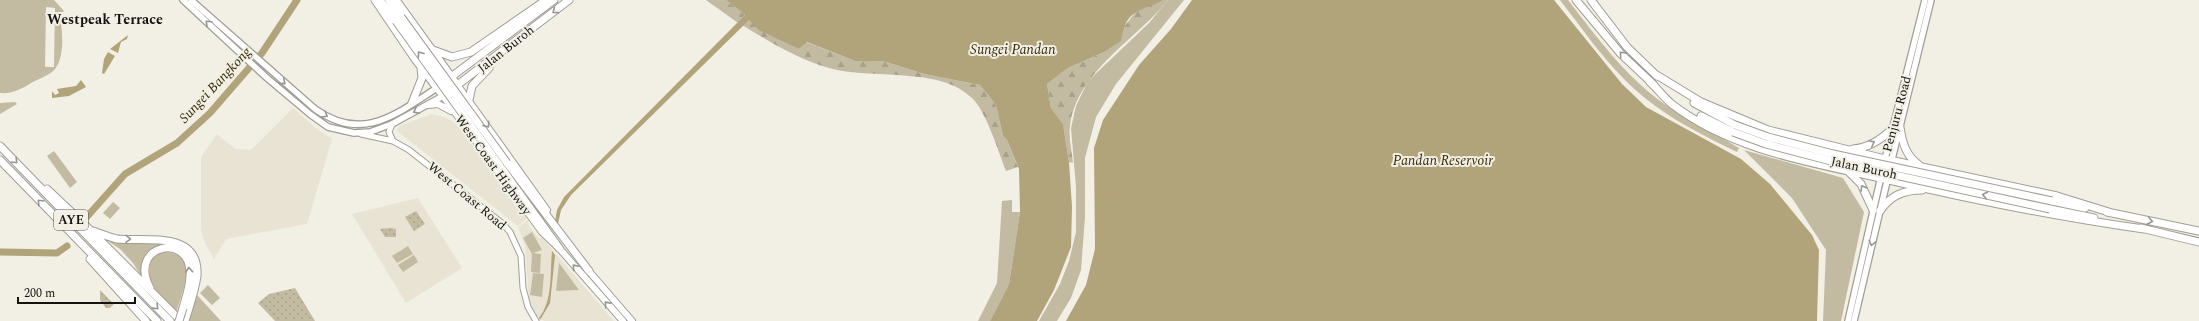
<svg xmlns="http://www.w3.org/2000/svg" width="2199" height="321" font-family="Spectral,serif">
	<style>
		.built { fill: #e8e3d2 }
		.grass { fill: #c3bba1; fill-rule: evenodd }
		.forest { fill: url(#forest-firs) }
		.park { fill: url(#park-dots) }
		.water { fill: #b1a47a }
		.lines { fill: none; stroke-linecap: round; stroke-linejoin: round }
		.river { stroke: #b1a47a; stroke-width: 7 }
		.tertiary-casing { stroke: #a19e95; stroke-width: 7 }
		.secondary-casing { stroke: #a19e95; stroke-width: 8 }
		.primary-casing { stroke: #a19e95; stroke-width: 8 }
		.trunk-casing { stroke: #a19e95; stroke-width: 9 }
		.motorway-casing { stroke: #a19e95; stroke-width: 9 }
		.tertiary { stroke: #fff; stroke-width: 5 }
		.secondary { stroke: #fff; stroke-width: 5.5 }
		.primary { stroke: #fff; stroke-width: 6 }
		.trunk { stroke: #fff; stroke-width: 7 }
		.motorway { stroke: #fff; stroke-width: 7 }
		.trunk-bridge-casing { stroke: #a19e95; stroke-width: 9; stroke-linecap: butt }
		.motorway-bridge-casing { stroke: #a19e95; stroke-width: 9; stroke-linecap: butt }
		.trunk-bridge { stroke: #fff; stroke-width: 7 }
		.motorway-bridge { stroke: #fff; stroke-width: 7 }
		.oneway { stroke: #959593 }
		.labels { text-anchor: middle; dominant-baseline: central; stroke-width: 4; stroke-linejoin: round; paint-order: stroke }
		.shield { fill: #f2efe5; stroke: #575550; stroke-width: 1 }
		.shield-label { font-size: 12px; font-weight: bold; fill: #141310 }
		.street-label { font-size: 13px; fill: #141310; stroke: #f2efe5 }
		.neighbourhood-label { font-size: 14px; font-weight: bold; fill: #141310; stroke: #f2efe5 }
		.water-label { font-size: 14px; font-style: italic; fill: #352b06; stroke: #f2efe5 }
	</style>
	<defs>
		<pattern id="forest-firs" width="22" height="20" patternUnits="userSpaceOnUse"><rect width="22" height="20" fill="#c3bba1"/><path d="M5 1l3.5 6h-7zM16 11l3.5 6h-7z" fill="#a7a08a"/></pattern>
		<pattern id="park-dots" width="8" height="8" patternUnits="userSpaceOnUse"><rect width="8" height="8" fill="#c3bba1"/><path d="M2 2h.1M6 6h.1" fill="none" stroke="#a7a08a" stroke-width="1.8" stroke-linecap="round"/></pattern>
	</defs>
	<rect width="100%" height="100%" fill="#f2efe5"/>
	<path class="built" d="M293 108 318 130 332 139 307 224 226 239 214 259 205 243 201 230V157L217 134 235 149 251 150Z
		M432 114 447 118 456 124 527 218 518 226 397 131 399 126Z
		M418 198 462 268 406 303 352 214Z
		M528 220 529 226 539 238H542L614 321H544L536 315 529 301 525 246 518 227Z"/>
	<path class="grass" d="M0 0H54L64 11 59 15C63 29 65 56 55 69 50 75 38 79 31 83 21 89 13 94 0 93ZM46 7 55 8 54 67H45Z
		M1168 0H1184L1116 84 1096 117 1085 158V217L1081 270 1071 298 1057 321H1039L1060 284 1069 261 1076 232V187L1071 128 1076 106 1088 81 1149 23Z
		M1560 0H1568C1596 36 1625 76 1663 103 1687 120 1714 133 1739 148L1737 152C1696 132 1656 112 1624 79 1600 55 1581 27 1560 0Z
		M15 102 17 104 0 114V103Z
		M1744 150 1843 178 1864 212 1841 321H1823L1826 250 1792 198Z
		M54 151 77 182 70 188 47 156Z
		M1012 200V212H1020L1009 284 990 321H978L997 283 1002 201Z
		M113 202 120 208 110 219 103 213Z
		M532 232 542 250 533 253 541 254 540 273 531 272 532 254 523 238Z
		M105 239 118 242 165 244C146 247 142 261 143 279L133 263 120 249Z
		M408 246 413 254 397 263 392 256Z
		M161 252C201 251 183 289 176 313 169 305 160 298 155 290 147 278 146 258 161 252Z
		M414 255 418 262 403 272 398 265Z
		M559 263 579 290 556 291Z
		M533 273 544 274 542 297 530 295Z
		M208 285 220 298 212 305 200 293Z
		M197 295 221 321H189Z"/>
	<path class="forest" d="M706 0H726L745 15 738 23Z
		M1164 0H1168C1136 40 1077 71 1070 126 1068 137 1072 151 1073 163L1069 162 1063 124 1051 108 1047 84 1068 68 1104 52 1138 9Z
		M749 20 799 49 806 42 855 61H883L924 74 980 85 996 105 1003 136 1007 140 1018 167 1006 171C998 151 987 113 972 98 940 66 871 80 829 68 797 59 770 42 742 25Z"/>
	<path class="park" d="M416 211 425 224 414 231 405 217Z
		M391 228 396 229V237H385L380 229Z
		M295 288 315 321H275L258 303 269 294Z
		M100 290 114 304 110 308H106L100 300Z"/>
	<path class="water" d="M726 0H1164C1140 12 1126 8 1121 41L1104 52 1068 68 1047 84 1051 108 1063 124 1069 162 1072 207 1071 247 1054 290 1037 321H990L1009 284 1020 212 1019 169 1007 140 1003 136 996 105 980 85 924 74 883 61H855L807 42 799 49 759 30 749 20 571 195 561 210 558 224 555 221 557 210 564 197 745 15Z
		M1192 0H1554L1622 84 1646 107 1741 159 1770 184 1812 235 1819 250 1817 321H1066L1086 285 1095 249 1094 148 1103 120 1139 65 1171 29Z
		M128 35 127 39 121 42 118 53 110 49Z
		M108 52 115 56 104 74 102 73 104 59Z
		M81 80 86 87 69 96 52 98V91L55 95 59 93 57 89 76 86Z
		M552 251 555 255 550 303 540 320 539 318C553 301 550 272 552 251Z"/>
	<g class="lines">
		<path class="river" d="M84 220 125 174 177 143 210 113 262 53 297 0
			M0 252 57 253 67 246"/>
		<defs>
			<path id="tertiary" d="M392 124 389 132 393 141
				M361 134 393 141 409 150 503 224 510 232 521 256 523 288 528 307 536 321"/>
			<path id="secondary" d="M183 0 267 78 311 115 328 127 354 133 370 132 392 124 443 96
				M191 0 315 109C363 143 396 114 437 88
				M1891 163 1931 0
				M1848 321 1885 159 1925 0
				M1854 321 1888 177"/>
			<path id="primary" d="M458 86 547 210
				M443 96 542 232 559 248 623 321
				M428 105 438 104 451 111
				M587 269 632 321"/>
			<path id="trunk" d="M375 0 415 59 443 96 569 0
				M380 0 396 21
				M389 0 401 17
				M396 0 458 86
				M1576 0 1621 54 1654 85
				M1591 0 1627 47 1657 76
				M433 50 452 57 471 52 546 0
				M1655 74 1701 102 1768 130 1885 159 2057 196 2112 213
				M1650 82C1658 89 1665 99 1673 105 1735 152 1816 163 1889 180 1974 200 2058 217 2144 229
				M443 83 554 0
				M469 100 472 86 489 68
				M412 103 422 78 421 68
				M1694 103 1735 125
				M1701 116 1733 132
				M1900 127C1902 142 1906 156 1919 165
				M1853 149C1868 148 1882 139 1893 128
				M507 163 589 271
				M500 166 559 248
				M1848 171 1861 184 1873 210
				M2052 201 2085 208
				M2050 209 2094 218
				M1880 211C1890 196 1903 190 1922 190
				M2107 212 2199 231
				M2141 228 2199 242"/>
			<path id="motorway" d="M0 146 170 321
				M0 160 157 321
				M47 189 83 223 181 321
				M93 231C101 234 109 237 117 239 146 242 200 230 197 276 195 291 189 307 185 321
				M90 259 146 321
				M150 288C127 245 189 232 190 272 191 284 186 297 183 308"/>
		</defs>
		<use href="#tertiary" class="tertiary-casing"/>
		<use href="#secondary" class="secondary-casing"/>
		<use href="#primary" class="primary-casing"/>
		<use href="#trunk" class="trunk-casing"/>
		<use href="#motorway" class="motorway-casing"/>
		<use href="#tertiary" class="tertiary"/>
		<use href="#secondary" class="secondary"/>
		<use href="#primary" class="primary"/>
		<use href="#trunk" class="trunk"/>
		<use href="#motorway" class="motorway"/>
		<defs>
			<path id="trunk-bridge" d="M401 17 507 163
				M396 21 500 166
				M1735 125 1768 137 1833 154 2052 201
				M1733 132 1766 144 1831 161 2050 209"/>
			<path id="motorway-bridge" d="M179 321 183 308"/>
		</defs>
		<use href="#trunk-bridge" class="trunk-bridge-casing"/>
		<use href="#motorway-bridge" class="motorway-bridge-casing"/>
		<use href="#trunk-bridge" class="trunk-bridge"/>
		<use href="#motorway-bridge" class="motorway-bridge"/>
	</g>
	<defs><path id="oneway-chevron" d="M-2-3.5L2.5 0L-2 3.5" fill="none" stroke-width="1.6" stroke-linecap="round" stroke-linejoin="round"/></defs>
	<g class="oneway">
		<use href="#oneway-chevron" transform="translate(555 11) rotate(143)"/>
		<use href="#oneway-chevron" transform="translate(208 23) rotate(-137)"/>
		<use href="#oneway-chevron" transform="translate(420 54) rotate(-126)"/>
		<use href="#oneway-chevron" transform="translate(1622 54) rotate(-133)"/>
		<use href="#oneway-chevron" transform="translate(283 82) rotate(41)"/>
		<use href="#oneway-chevron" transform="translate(416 111) rotate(153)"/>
		<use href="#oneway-chevron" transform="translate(325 115) rotate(31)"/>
		<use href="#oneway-chevron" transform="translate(487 125) rotate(54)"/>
		<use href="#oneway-chevron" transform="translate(1872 143) rotate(-26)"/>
		<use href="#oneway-chevron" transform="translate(15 161) rotate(45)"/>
		<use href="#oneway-chevron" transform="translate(1863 188) rotate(-120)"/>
		<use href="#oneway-chevron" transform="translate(1985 195) rotate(-168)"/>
		<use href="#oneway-chevron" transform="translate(40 202) rotate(-134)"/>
		<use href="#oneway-chevron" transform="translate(2150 221) rotate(12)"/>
		<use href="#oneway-chevron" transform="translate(128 239) rotate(2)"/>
		<use href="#oneway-chevron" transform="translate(1872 243) rotate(104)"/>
		<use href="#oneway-chevron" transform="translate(575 267) rotate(-131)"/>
		<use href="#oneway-chevron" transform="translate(189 270) rotate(-95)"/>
		<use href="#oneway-chevron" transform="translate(607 304) rotate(-132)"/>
		<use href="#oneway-chevron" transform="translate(156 307) rotate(46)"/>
	</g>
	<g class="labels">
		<rect class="shield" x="54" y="210" width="34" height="20" rx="3"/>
		<g class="shield-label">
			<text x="71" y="220">AYE</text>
		</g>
		<g class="street-label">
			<text transform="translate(506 49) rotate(-38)">Jalan Buroh</text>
			<text transform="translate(1897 114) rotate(-75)">Penjuru Road</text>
			<text transform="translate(493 165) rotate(54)">West Coast Highway</text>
			<text transform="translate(1864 168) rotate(12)">Jalan Buroh</text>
			<text transform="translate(467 196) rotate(40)">West Coast Road</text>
		</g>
		<g class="neighbourhood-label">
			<text x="105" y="19">Westpeak Terrace</text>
		</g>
		<g class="water-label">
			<text x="1013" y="49">Sungei Pandan</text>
			<text transform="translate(215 85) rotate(-47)">Sungei Bangkong</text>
			<text x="1443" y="160">Pandan Reservoir</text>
		</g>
	</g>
	<path d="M18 297v6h117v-6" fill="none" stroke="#141310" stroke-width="2"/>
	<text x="24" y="297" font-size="12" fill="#141310" stroke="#f2efe5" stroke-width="3" paint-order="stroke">200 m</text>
</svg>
